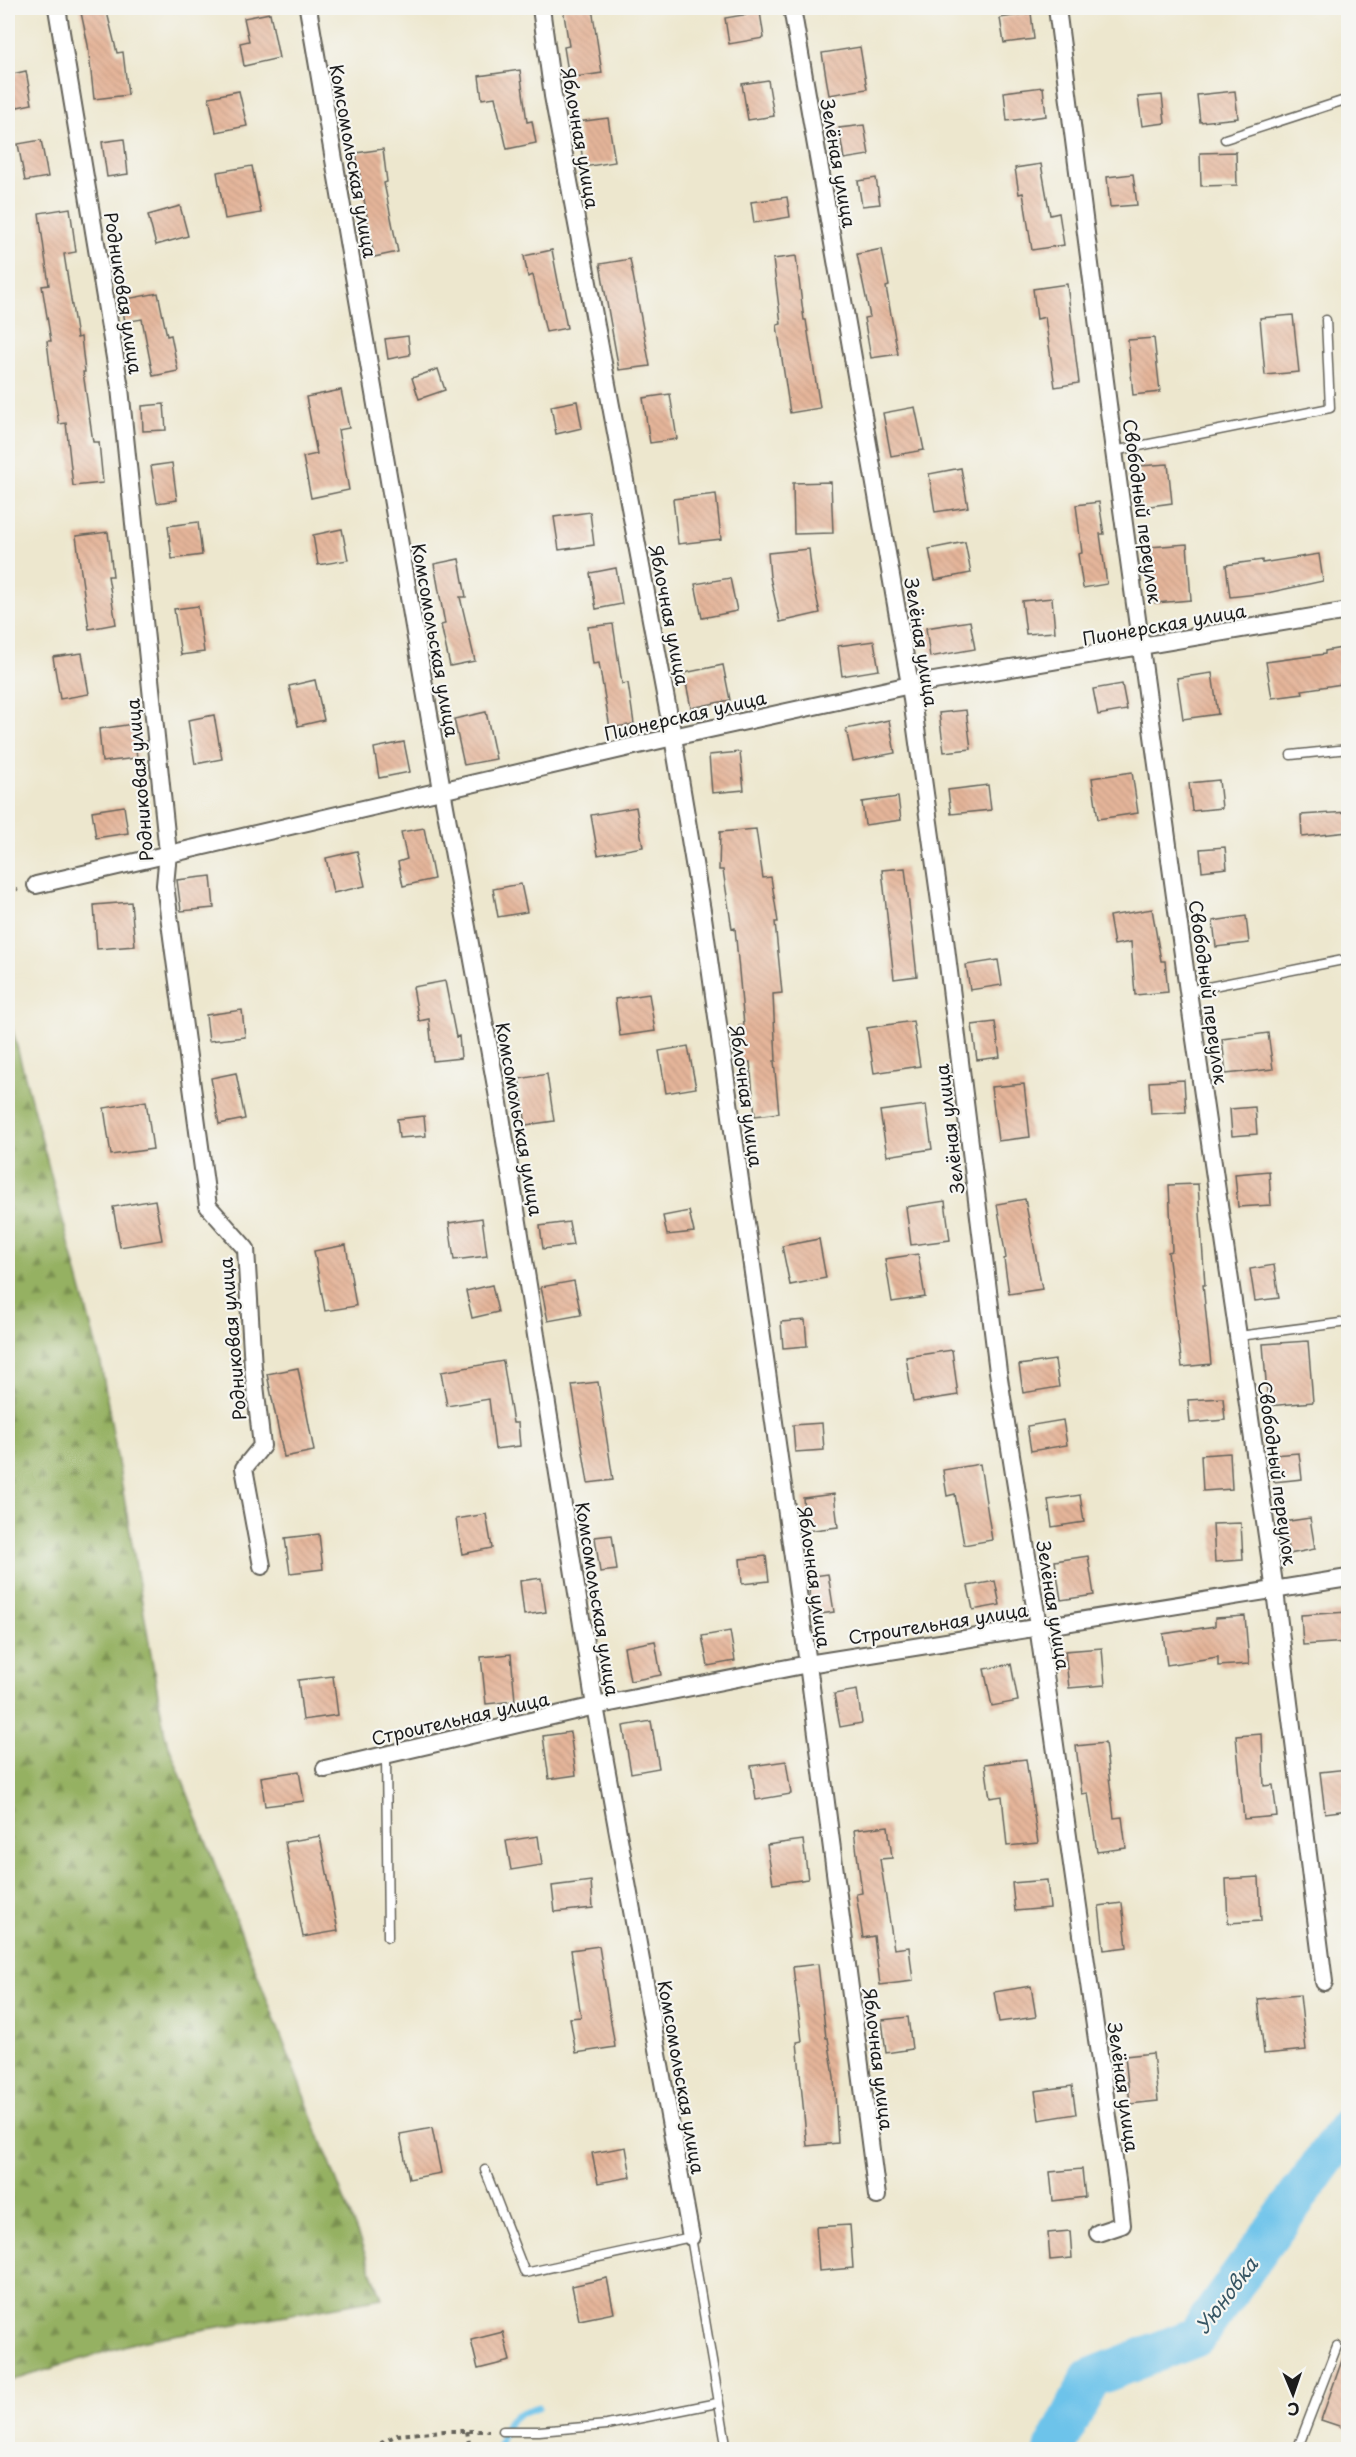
<svg xmlns="http://www.w3.org/2000/svg" width="1356" height="2457" font-family="'Playpen Sans',sans-serif">
	<style>
		.forest { fill: url(#forest-firs); stroke: #58663f; stroke-width: 1.5 }
		.lines { fill: none; stroke-linecap: round; stroke-linejoin: round }
		.stream { stroke: #6dc3ea; stroke-width: 7 }
		.river { stroke: #6dc3ea; stroke-width: 40 }
		.building { fill: url(#building-back-hatch) }
		.service-casing { stroke: #65635a; stroke-width: 11 }
		.minor-casing { stroke: #65635a; stroke-width: 20 }
		.path { stroke: #65635a; stroke-width: 4; stroke-dasharray: 4.5 4.5; stroke-linecap: butt }
		.service { stroke: #fff; stroke-width: 8 }
		.minor { stroke: #fff; stroke-width: 16 }
		.labels { text-anchor: middle; dominant-baseline: central; stroke-width: 4.5; stroke-linejoin: round; paint-order: stroke }
		.street-label { font-size: 18px; fill: #1c1c1c; stroke: #f6f6f2 }
		.water-label { font-size: 20px; font-style: italic; fill: #385664; stroke: #f6f6f2 }
	</style>
	<defs>
		<pattern id="forest-firs" width="22" height="20" patternUnits="userSpaceOnUse" patternTransform="scale(1.5)"><rect width="22" height="20" fill="#95b162"/><path d="M5 1l3.5 6h-7zM16 11l3.5 6h-7z" fill="#798f50"/></pattern>
		<pattern id="building-back-hatch" width="6" height="6" patternUnits="userSpaceOnUse" patternTransform="scale(1.5)"><rect width="6" height="6" fill="#e5b59a"/><path d="M-1 5l2 2M0 0l6 6M5-1l2 2" fill="none" stroke="#c49b84"/></pattern>
	</defs>
	<rect width="100%" height="100%" fill="#f6f6f2"/>
	<filter id="ink" filterUnits="userSpaceOnUse"><feTurbulence type="fractalNoise" baseFrequency=".0167" numOctaves="2"/><feDisplacementMap in="SourceGraphic" scale="12" xChannelSelector="R" yChannelSelector="G"/><feConvolveMatrix kernelMatrix="1 2 1 2 8 2 1 2 1" color-interpolation-filters="sRGB"/></filter>
	<filter id="wash" filterUnits="userSpaceOnUse"><feTurbulence type="fractalNoise" baseFrequency=".008" numOctaves="4" result="noise"/><feDisplacementMap in="SourceGraphic" scale="24" xChannelSelector="R" yChannelSelector="G"/><feGaussianBlur stdDeviation="1.35" result="paint"/><feColorMatrix in="noise" values="0 0 0 0 0 0 0 0 0 0 0 0 0 0 0 0 0 1.4 0 .05"/><feComposite in="paint" operator="in"/></filter>
	<g filter="url(#wash)">
		<rect width="100%" height="100%" fill="#ede7ce"/>
		<path class="forest" d="M8 1013 101 1364 165 1735 382 2298 140 2341 8 2382Z"/>
		<g class="lines">
			<path class="stream" d="M499 2450C505 2420 509 2416 538 2407"/>
			<path class="river" d="M1054 2450 1091 2378 1196 2337 1348 2127"/>
		</g>
		<g id="blocks">
			<path class="building" d="M80 8H106L117 53 123 52 128 95 94 99 88 45Z
				M563 8H592L602 73 569 78 564 47 569 46Z
				M760 12 764 38 729 44 725 18Z
				M270 13 279 58 244 66 240 43 249 41 244 18Z
				M1031 13 1034 39 1004 43 1000 18Z
				M860 47 867 89 829 95 822 53Z
				M520 70 527 122 532 121 536 143 507 149 495 97 482 99 479 76Z
				M26 71 32 104 8 109V75Z
				M768 80 774 116 748 120 742 84Z
				M1043 87 1046 116 1007 121 1004 92Z
				M239 91 247 126 216 132 209 97Z
				M1235 91 1238 118 1200 122 1197 95Z
				M1162 95 1165 123 1142 126 1138 97Z
				M608 118 615 162 584 167 577 122Z
				M864 125 869 155 844 159 839 128Z
				M124 139 128 174 107 177 102 142Z
				M41 140 48 177 25 181 18 144Z
				M383 149 387 182 384 183 398 252 374 257 356 153Z
				M1236 152 1237 185 1201 186 1200 153Z
				M1041 164 1050 215 1059 213 1064 245 1032 250 1023 193 1019 194 1015 168Z
				M252 166 261 213 225 219 217 172Z
				M1133 174 1137 205 1110 207 1107 177Z
				M876 178 880 204 862 206 858 181Z
				M787 197 790 217 754 223 751 202Z
				M180 206 188 236 156 245 148 215Z
				M70 208 76 252 64 254 77 338 81 337 85 372H83L93 442H99L103 483 73 486 66 423 59 424 51 375 47 341H51L42 286 49 285 39 213Z
				M882 249 889 286 886 287 898 354 871 358 864 318 870 317 857 254Z
				M552 250 567 328 546 332 533 275 528 277 524 256Z
				M796 256 804 320H806L820 408 790 413 777 325 781 324 773 259Z
				M630 259 650 366 619 370 600 264Z
				M1067 284 1079 383 1055 387 1045 317 1037 319 1033 289Z
				M158 293 167 336 171 335 178 371 153 376 142 319 125 322 121 300Z
				M1293 315 1299 372 1265 375 1260 318Z
				M408 336 410 355 388 359 385 339Z
				M1154 338 1160 392 1133 395 1128 340Z
				M438 369 445 390 419 399 412 378Z
				M341 390 349 428 338 430 349 490 311 498 303 457 317 454 306 397Z
				M670 394 677 439 650 443 643 398Z
				M577 401 582 428 556 434 551 406Z
				M164 404 166 430 143 431 142 406Z
				M915 407 924 450 891 456 883 413Z
				M172 463 177 500 157 503 151 466Z
				M1168 464 1172 503 1143 507 1139 466Z
				M961 468 968 507 935 512 929 474Z
				M831 482 833 533 794 534 793 483Z
				M716 494 721 539 678 544 673 499Z
				M1099 502 1104 534H1100L1107 584 1083 588 1078 554 1082 553 1076 505Z
				M590 512 594 545 559 550 554 517Z
				M198 522 202 555 172 559 168 526Z
				M342 529 348 560 318 565 313 535Z
				M108 532 113 576H108L116 624 89 629 76 536Z
				M965 542 971 573 935 580 929 549Z
				M1187 544 1191 600 1155 603 1150 547Z
				M809 549 812 576 820 613 780 622 770 577 768 553Z
				M1319 554 1323 581 1267 593 1230 597 1226 565 1262 560V563Z
				M459 559 466 597H460L475 661 450 666 441 625 445 624 434 564Z
				M616 568 622 604 596 609 590 573Z
				M730 578 737 611 702 618 695 584Z
				M1052 598 1055 632 1026 634 1022 601Z
				M198 606 204 652 181 655 174 609Z
				M970 621 975 649 930 657 926 628Z
				M613 624 622 684 628 683 634 724 610 728 599 663 593 664 588 627Z
				M874 641 879 670 842 676 838 646Z
				M1348 647V683L1302 690 1303 694 1272 698 1266 662 1325 654V651Z
				M82 653 89 694 60 699 53 657Z
				M723 665 730 700 691 708 684 673Z
				M1212 673 1218 714 1183 719 1177 678Z
				M315 680 324 720 298 726 289 686Z
				M1122 684 1127 710 1098 715 1093 689Z
				M966 710 971 749 944 752 939 713Z
				M486 712 496 759 464 765 454 719Z
				M214 715 222 759 195 764 188 720Z
				M889 720 895 753 853 761 846 729Z
				M133 724 137 758 102 762 99 729Z
				M404 742 410 772 379 778 374 748Z
				M740 752 744 790 712 793 709 755Z
				M1132 772 1138 813 1098 819 1092 778Z
				M1219 780 1222 808 1192 811 1189 783Z
				M988 785 991 810 951 814 948 790Z
				M898 797 901 820 865 825 862 802Z
				M124 806 128 833 96 838 92 811Z
				M636 807 643 847 598 855 591 815Z
				M1348 812V832L1302 837 1301 815Z
				M424 828 434 879 403 886 398 862 407 859 401 832Z
				M756 829 763 878 771 877 778 922H775L782 993 773 994 776 1061H774L779 1113 755 1116 750 1062 741 1063 739 1025H744L735 928 732 929 723 870H719L720 832Z
				M1225 847 1227 868 1202 871 1200 849Z
				M357 851 365 886 333 893 326 858Z
				M905 868 917 976 894 979 882 870Z
				M211 876 214 908 181 911 177 880Z
				M521 884 527 912 498 917 493 889Z
				M131 902 135 946 97 949 94 905Z
				M1152 909 1161 961H1165L1168 992 1135 995 1131 942 1114 945 1109 916Z
				M1246 916 1249 943 1216 947 1213 921Z
				M998 960 1002 985 970 990 966 965Z
				M445 981 456 1037 459 1036 461 1058 433 1061 429 1019 419 1021 413 987Z
				M649 994 655 1031 620 1036 615 999Z
				M242 1010 245 1037 209 1041 206 1015Z
				M913 1021 920 1066 874 1073 867 1028Z
				M995 1022 1000 1057 977 1060 972 1025Z
				M1268 1033 1273 1069 1226 1074 1222 1039Z
				M688 1046 696 1088 666 1093 659 1051Z
				M236 1073 245 1119 219 1124 211 1078Z
				M547 1074 554 1121 526 1125 519 1079Z
				M1184 1080 1186 1112 1151 1114 1149 1082Z
				M1024 1084 1030 1137 998 1141 991 1087Z
				M146 1101 153 1149 111 1155 104 1108Z
				M926 1105 932 1149 887 1156 880 1111Z
				M1255 1107 1257 1134 1232 1136 1230 1109Z
				M424 1116 426 1136 399 1138 397 1119Z
				M1269 1171 1271 1205 1238 1207 1235 1174Z
				M1198 1184 1205 1285H1203L1211 1364 1182 1367 1168 1252 1172 1251 1169 1185Z
				M1025 1199 1042 1289 1009 1294 1004 1259 1006 1258 997 1204Z
				M155 1200 162 1240 120 1247 113 1207Z
				M945 1201 950 1240 911 1245 906 1207Z
				M689 1211 694 1232 667 1235 663 1216Z
				M482 1218 487 1256 454 1260 449 1223Z
				M569 1222 573 1245 543 1249 540 1226Z
				M819 1239 826 1278 790 1285 782 1246Z
				M346 1245 356 1306 325 1311 314 1251Z
				M918 1254 925 1297 892 1302 885 1259Z
				M1274 1265 1279 1298 1255 1301 1250 1269Z
				M574 1281 581 1315 548 1321 541 1287Z
				M492 1285 498 1312 472 1318 466 1291Z
				M805 1320 807 1346 783 1348 781 1322Z
				M1308 1341 1313 1402 1268 1406 1263 1344Z
				M952 1350 958 1395 913 1402 906 1357Z
				M1055 1360 1059 1387 1023 1393 1019 1365Z
				M503 1361 513 1423H518L520 1446 495 1449 489 1399 447 1406 441 1372Z
				M298 1368 314 1451 284 1457 267 1374Z
				M598 1382 613 1480 588 1483 572 1385Z
				M1223 1398 1225 1420 1190 1423 1188 1400Z
				M1063 1420 1067 1445 1031 1451 1027 1426Z
				M822 1423 824 1450 795 1452 793 1425Z
				M1230 1453 1232 1489 1203 1491 1201 1455Z
				M1299 1453 1302 1479 1274 1482 1272 1455Z
				M980 1464 992 1540 964 1545 955 1494 947 1496 943 1470Z
				M834 1494 838 1527 806 1531 803 1498Z
				M1080 1495 1084 1522 1052 1527 1048 1500Z
				M486 1514 492 1548 462 1554 456 1519Z
				M1310 1518 1315 1549 1289 1554 1283 1522Z
				M1241 1523 1243 1560 1215 1562 1213 1524Z
				M319 1534 323 1569 290 1573 285 1538Z
				M612 1535 617 1570 600 1572 595 1537Z
				M766 1556 769 1581 742 1584 740 1559Z
				M1088 1556 1094 1595 1061 1600 1055 1561Z
				M828 1574 834 1612 813 1615 807 1577Z
				M541 1578 546 1612 524 1615 520 1581Z
				M995 1581 1000 1605 973 1610 968 1586Z
				M1348 1612V1642L1303 1645 1301 1615Z
				M1245 1616 1249 1664 1218 1666V1657L1167 1665 1163 1634 1215 1626V1618Z
				M730 1631 735 1661 708 1666 702 1636Z
				M655 1641 661 1675 630 1681 624 1647Z
				M1102 1648 1105 1685 1069 1688 1065 1651Z
				M511 1654 515 1701 486 1704 481 1657Z
				M1011 1664 1018 1701 992 1706 984 1669Z
				M333 1676 338 1715 303 1720 298 1680Z
				M857 1690 862 1723 840 1727 834 1694Z
				M651 1721 659 1768 631 1773 623 1726Z
				M570 1732 576 1775 549 1779 543 1736Z
				M1262 1734 1264 1786 1273 1785 1277 1816 1244 1819 1236 1736Z
				M1105 1743 1114 1818 1122 1817 1126 1848 1097 1852 1088 1793 1082 1794 1076 1746Z
				M1026 1759 1038 1843 1007 1846 1002 1796 990 1798 985 1764Z
				M786 1761 791 1794 756 1800 751 1766Z
				M1348 1769V1810L1325 1813 1320 1772Z
				M299 1771 304 1801 265 1806 261 1777Z
				M888 1826 892 1858 880 1859 894 1949 909 1947 913 1981 880 1985 874 1936 863 1938 856 1894 862 1893 854 1830Z
				M320 1836 338 1931 303 1937 285 1842Z
				M538 1836 542 1865 511 1870 506 1841Z
				M803 1840 808 1879 773 1884 767 1845Z
				M1259 1877 1261 1921 1228 1923 1226 1879Z
				M1047 1880 1050 1908 1015 1911 1012 1883Z
				M591 1881 593 1908 555 1912 552 1886Z
				M1122 1903 1127 1947 1104 1950 1099 1906Z
				M599 1946 615 2047 576 2053 570 2018 581 2017 571 1950Z
				M818 1964 826 2038H828L834 2077 838 2143 807 2146 797 2042 802 2041 793 1967Z
				M1031 1986 1036 2017 999 2022 994 1992Z
				M1300 1995 1306 2050 1264 2054 1258 1999Z
				M908 2017 912 2049 886 2053 882 2020Z
				M1153 2053 1158 2101 1130 2104 1125 2056Z
				M1072 2086 1076 2114 1039 2120 1035 2091Z
				M432 2128 441 2173 409 2179 400 2134Z
				M626 2147 631 2177 598 2183 592 2153Z
				M1082 2169 1085 2197 1053 2201 1050 2172Z
				M850 2225 853 2268 819 2271 816 2227Z
				M1070 2231 1072 2258 1050 2260 1048 2233Z
				M607 2278 614 2313 579 2320 572 2286Z
				M503 2332 510 2361 478 2369 471 2340Z
				M1346 2349H1348V2429L1321 2420Z"/>
		</g>
	</g>
	<g filter="url(#ink)">
		<use href="#blocks" fill-opacity="0" stroke="#65635a" stroke-width="1.5"/>
		<g class="lines">
			<defs>
				<path id="service" d="M1225 139 1348 99
					M1114 451 1330 408 1326 320
					M1291 755 1348 749
					M1188 991 1348 959
					M1239 1336 1348 1322
					M386 1755 388 1937
					M485 2170 525 2273 691 2237 727 2450
					M503 2431H539L607 2425 717 2403
					M1297 2450 1337 2346"/>
				<path id="minor" d="M57 8 120 388 168 853 165 885 208 1206 246 1249 253 1368 262 1446 244 1468 262 1566
					M308 8 442 790 499 1103 595 1706 691 2237
					M541 8 553 96 673 737 703 917 808 1664 877 2196
					M792 8 910 685 944 931 998 1372 1038 1626 1117 2180 1122 2225 1098 2233
					M1057 8 1114 451 1188 991 1275 1591 1324 1982
					M36 885 673 737 910 685 1348 611
					M325 1769 595 1706 808 1664 1348 1578"/>
			</defs>
			<use href="#service" class="service-casing"/>
			<use href="#minor" class="minor-casing"/>
			<path class="path" d="M8 891 18 889
				M467 2431 470 2450
				M377 2450V2445L397 2435 444 2431H489"/>
			<use href="#service" class="service"/>
			<use href="#minor" class="minor"/>
		</g>
	</g>
	<g class="labels">
		<g class="street-label">
			<text transform="translate(581 138) rotate(80)">Яблочная улица</text>
			<text transform="translate(354 161) rotate(80)">Комсомольская улица</text>
			<text transform="translate(839 163) rotate(80)">Зелёная улица</text>
			<text transform="translate(124 293) rotate(81)">Родниковая улица</text>
			<text transform="translate(1143 511) rotate(82)">Свободный переулок</text>
			<text transform="translate(670 615) rotate(79)">Яблочная улица</text>
			<text transform="translate(1164 624) rotate(-10)">Пионерская улица</text>
			<text transform="translate(436 640) rotate(80)">Комсомольская улица</text>
			<text transform="translate(922 642) rotate(81)">Зелёная улица</text>
			<text transform="translate(685 715) rotate(-13)">Пионерская улица</text>
			<text transform="translate(139 780) rotate(-95)">Родниковая улица</text>
			<text transform="translate(1209 992) rotate(82)">Свободный переулок</text>
			<text transform="translate(747 1096) rotate(82)">Яблочная улица</text>
			<text transform="translate(520 1119) rotate(80)">Комсомольская улица</text>
			<text transform="translate(949 1129) rotate(-97)">Зелёная улица</text>
			<text transform="translate(232 1339) rotate(-95)">Родниковая улица</text>
			<text transform="translate(1278 1473) rotate(82)">Свободный переулок</text>
			<text transform="translate(815 1577) rotate(82)">Яблочная улица</text>
			<text transform="translate(598 1599) rotate(81)">Комсомольская улица</text>
			<text transform="translate(1054 1605) rotate(81)">Зелёная улица</text>
			<text transform="translate(938 1623) rotate(-9)">Строительная улица</text>
			<text transform="translate(460 1718) rotate(-13)">Строительная улица</text>
			<text transform="translate(879 2059) rotate(83)">Яблочная улица</text>
			<text transform="translate(682 2077) rotate(80)">Комсомольская улица</text>
			<text transform="translate(1124 2087) rotate(82)">Зелёная улица</text>
		</g>
		<g class="water-label">
			<text transform="translate(1226 2295) rotate(-53)">Уюновка</text>
		</g>
	</g>
	<rect width="1356" height="2457" fill="none" stroke="#f6f6f2" stroke-width="30"/>
	<g transform="translate(1293 2394) rotate(178)" stroke="#f6f6f2" stroke-width="4.5" paint-order="stroke">
	<path d="M0-4.5L10 22L0 15L-10 22Z" fill="#1c1c1c"/>
	<text y="-9" font-size="16" font-weight="bold" text-anchor="middle" fill="#1c1c1c">С</text>
	</g>
</svg>
